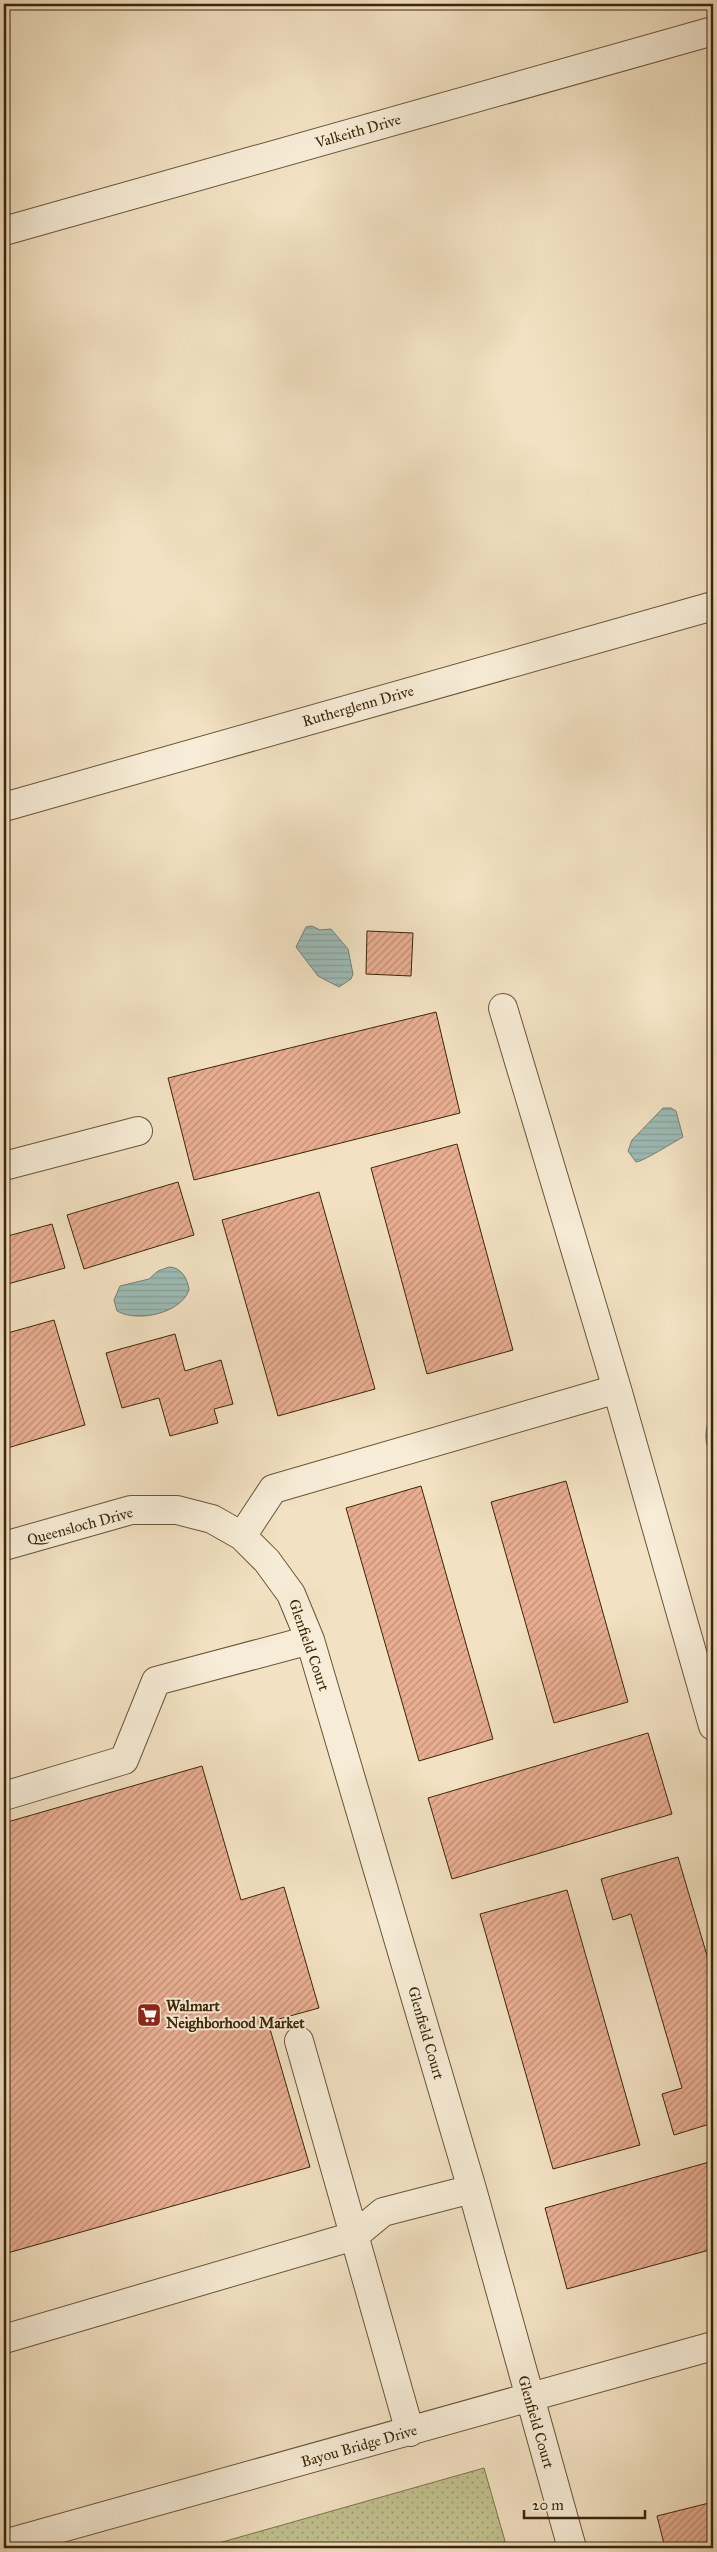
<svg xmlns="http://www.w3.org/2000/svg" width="717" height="2552" font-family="'IM FELL Great Primer',serif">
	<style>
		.grass { fill: url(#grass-dots); stroke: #7e744b }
		.water { fill: url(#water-rules); stroke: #758071 }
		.building { fill: url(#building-hatch); stroke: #3b2608 }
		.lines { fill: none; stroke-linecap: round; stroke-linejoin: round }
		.minor-casing { stroke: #695536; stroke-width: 30 }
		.minor { stroke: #f7ecd7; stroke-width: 28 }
		.labels { text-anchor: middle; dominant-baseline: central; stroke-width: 4; stroke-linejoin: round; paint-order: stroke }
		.street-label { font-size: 15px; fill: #3b2608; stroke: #f7ecd7 }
		.poi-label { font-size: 15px; font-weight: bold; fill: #3b2608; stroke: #f7ecd7; text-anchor: start }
	</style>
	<defs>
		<pattern id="grass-dots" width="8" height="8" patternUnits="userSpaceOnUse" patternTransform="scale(1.25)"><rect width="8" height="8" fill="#c1c18e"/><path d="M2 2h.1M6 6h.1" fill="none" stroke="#9e9d72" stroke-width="1.8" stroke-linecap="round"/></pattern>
		<pattern id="water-rules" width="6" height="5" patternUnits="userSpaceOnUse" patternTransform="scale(1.25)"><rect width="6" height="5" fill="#9cbcb7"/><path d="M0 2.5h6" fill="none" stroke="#87a19c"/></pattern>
		<pattern id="building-hatch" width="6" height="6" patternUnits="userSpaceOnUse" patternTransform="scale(1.25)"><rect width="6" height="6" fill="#e9ae92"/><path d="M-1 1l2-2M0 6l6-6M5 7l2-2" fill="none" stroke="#be8d75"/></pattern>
	</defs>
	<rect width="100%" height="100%" fill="#f2e1c2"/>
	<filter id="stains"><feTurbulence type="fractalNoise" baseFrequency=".004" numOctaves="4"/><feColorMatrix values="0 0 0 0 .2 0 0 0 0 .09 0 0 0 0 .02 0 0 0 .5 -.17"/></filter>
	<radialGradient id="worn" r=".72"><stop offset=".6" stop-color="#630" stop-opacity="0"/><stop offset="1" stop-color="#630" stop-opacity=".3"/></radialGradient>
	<path class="grass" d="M484 2468 507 2548H201Z"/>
	<path class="water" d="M312 926 320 930 331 929 348 949 353 974 351 979 339 987 318 976 296 947 306 927Z
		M663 1108H671L676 1111 683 1137C674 1142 642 1162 636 1162L628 1151 632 1140Z
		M169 1267C181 1267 188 1279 189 1290 181 1313 138 1323 117 1311L114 1300 120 1286 149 1279 158 1271Z
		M713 1416V1454C703 1448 704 1423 713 1416Z"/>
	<path class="building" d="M367 931 413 933 411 976 366 974Z
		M436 1012 460 1113 194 1180 168 1078Z
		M457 1144 513 1350 427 1374 371 1168Z
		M178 1182 194 1235 84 1269 67 1215Z
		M319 1192 375 1389 278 1416 222 1220Z
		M52 1224 65 1268 4 1285V1237Z
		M54 1320 85 1425 4 1449V1334Z
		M175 1334 185 1371 221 1360 233 1404 214 1409 218 1423 170 1436 159 1398 122 1408 106 1353Z
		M566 1481 628 1702 554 1723 491 1502Z
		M421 1486 493 1739 419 1761 346 1508Z
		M648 1733 672 1814 452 1879 428 1798Z
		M202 1766 241 1900 284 1887 319 2008 268 2022 310 2167 4 2254V1823Z
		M678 1857 713 1976V2123L674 2135 662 2094 682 2088 631 1914 613 1920 601 1879Z
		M567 1890 640 2145 553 2169 480 1914Z
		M713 2161V2249L567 2289 545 2208Z
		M713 2502V2548H665L657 2516Z"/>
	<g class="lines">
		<defs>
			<path id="minor" d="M4 231 713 31
				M4 807 713 606
				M503 1008 617 1389 713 1726
				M4 1166 138 1131
				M242 1536 273 1489 617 1389
				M4 1546 131 1510H177L212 1519 242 1536 267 1561 291 1594 310 1640 472 2189 572 2548
				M4 1796 124 1760 156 1681 310 1640
				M299 2041 410 2432
				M4 2339 354 2236 383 2212 472 2189
				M4 2544 713 2346"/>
		</defs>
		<use href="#minor" class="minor-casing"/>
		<use href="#minor" class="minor"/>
	</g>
	<defs>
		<symbol id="supermarket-square" viewBox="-11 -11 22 22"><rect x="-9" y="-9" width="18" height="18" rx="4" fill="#8f2418" stroke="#f7ecd7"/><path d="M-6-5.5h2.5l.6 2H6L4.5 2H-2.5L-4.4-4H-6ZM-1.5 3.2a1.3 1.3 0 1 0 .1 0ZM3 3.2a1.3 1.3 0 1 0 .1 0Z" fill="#fff"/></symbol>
	</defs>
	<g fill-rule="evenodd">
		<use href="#supermarket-square" x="135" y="2001" width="28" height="28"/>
	</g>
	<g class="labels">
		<g class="street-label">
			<text transform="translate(358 131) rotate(-16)">Valkeith Drive</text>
			<text transform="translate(358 706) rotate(-16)">Rutherglenn Drive</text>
			<text transform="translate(80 1526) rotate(-15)">Queensloch Drive</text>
			<text transform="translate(309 1645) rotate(71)">Glenfield Court</text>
			<text transform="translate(426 2033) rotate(74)">Glenfield Court</text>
			<text transform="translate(536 2422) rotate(74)">Glenfield Court</text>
			<text transform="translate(359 2446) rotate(-16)">Bayou Bridge Drive</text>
		</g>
		<g class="poi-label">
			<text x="166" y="2006">Walmart<tspan x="166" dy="17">Neighborhood Market</tspan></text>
		</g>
	</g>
	<rect width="717" height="2552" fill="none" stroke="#f2e1c2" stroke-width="20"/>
	<rect x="5" y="5" width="707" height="2542" fill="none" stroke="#3b2608" stroke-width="2.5"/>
	<rect x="10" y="10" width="697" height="2532" fill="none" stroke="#3b2608"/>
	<path d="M524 2510v8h121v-8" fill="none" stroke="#3b2608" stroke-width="2.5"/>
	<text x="532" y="2510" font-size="15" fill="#3b2608" stroke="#f7ecd7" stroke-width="4" paint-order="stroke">20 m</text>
	<rect width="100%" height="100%" filter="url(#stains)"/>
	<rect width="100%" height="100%" fill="url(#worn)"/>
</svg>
